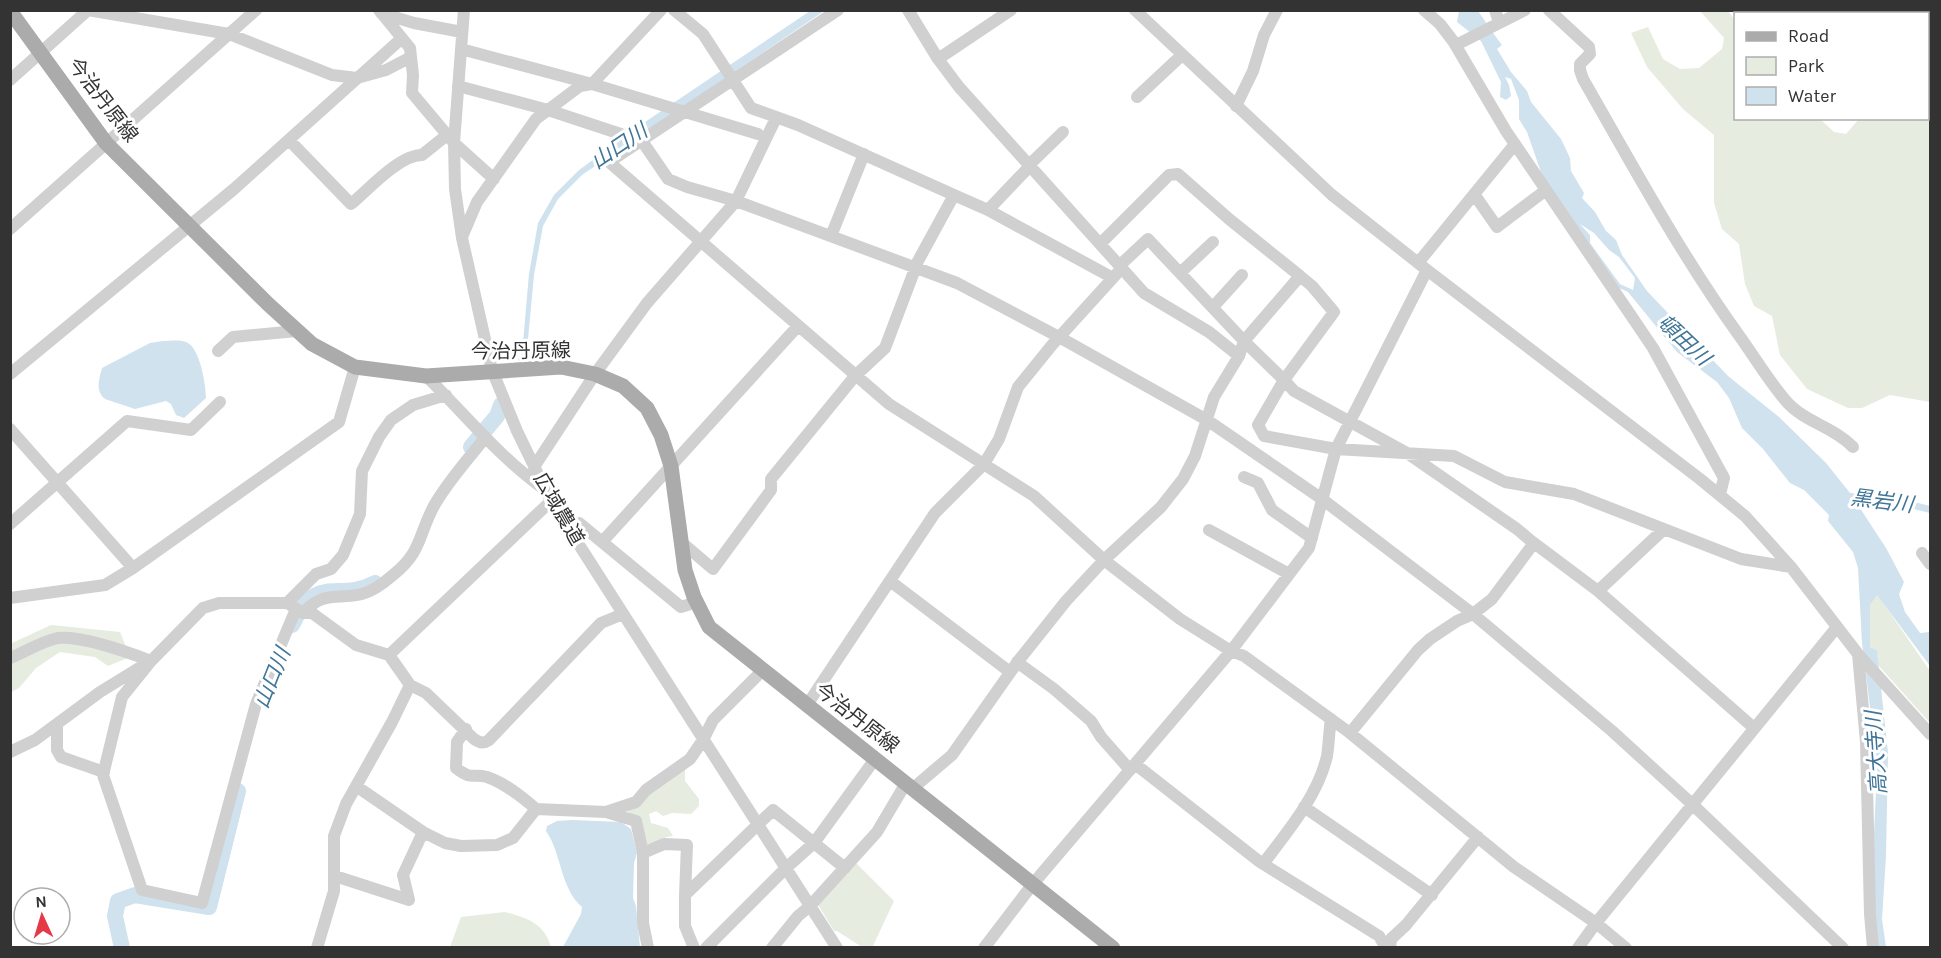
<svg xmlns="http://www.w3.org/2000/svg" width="1941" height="958" font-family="Karla,'Noto Sans JP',sans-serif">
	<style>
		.green { fill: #e6ecdf }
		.water { fill: #cfe2ee; fill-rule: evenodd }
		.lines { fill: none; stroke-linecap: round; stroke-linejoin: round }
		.river { stroke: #cfe2ee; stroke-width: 16 }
		.minor { stroke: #d0d0d0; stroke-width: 12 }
		.major { stroke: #ababab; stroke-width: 15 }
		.labels { text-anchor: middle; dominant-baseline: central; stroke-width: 6; stroke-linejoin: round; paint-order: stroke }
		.street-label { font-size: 20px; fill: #333; stroke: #fff }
		.water-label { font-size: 21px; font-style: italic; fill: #3f7597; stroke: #fff }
	</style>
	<rect width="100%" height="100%" fill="#fff"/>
	<path class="green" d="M1700 11H1728L1735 20 1736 118 1820 119 1834 132 1846 134 1859 119 1928 118V14H1795L1792 11H1930V402L1890 395 1862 408H1848L1807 389 1780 355 1772 316 1754 306 1745 284 1739 244 1722 229 1714 203V135L1683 109 1647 67 1631 33 1648 27 1663 59 1680 69 1699 68 1722 49 1724 38Z
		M1877 594 1930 671V723L1878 665 1877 650 1870 647V605Z
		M51 625 120 632 130 657 108 666 95 657 60 652 36 668 19 688 11 692 10 644Z
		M685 768V781L699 799V806L691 814 672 813 663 816 656 811 649 814 651 823 668 828 673 836C662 837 655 843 645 845L638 819 626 810Z
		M854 861 894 901 872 948 862 947 837 931H834L817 903Z
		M505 912C527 918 544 923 551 947H450L461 917Z"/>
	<path class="water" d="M810 11H824L582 175 558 199 543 226 534 275 527 350 525 362 518 360 522 354 529 274 538 223 554 195 579 170 648 120Z
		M1459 11H1478C1486 22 1493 34 1502 45L1497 49 1511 72 1527 91 1531 102 1561 139 1570 158 1571 171 1584 193 1582 198 1595 212 1606 231 1616 240 1622 255 1647 291 1728 376 1779 417 1826 463 1850 493 1898 498 1930 506V513L1897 505 1856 502 1886 548 1904 582 1899 594 1905 612 1920 633 1930 632V666L1877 595 1870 605V647L1877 650 1888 753 1886 856 1882 919 1886 947H1876L1873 855 1876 790 1875 747 1862 643 1858 568 1853 552 1828 521 1829 515 1804 490 1790 483 1763 449 1742 428 1729 398 1717 382 1677 352 1628 292 1617 287 1542 175 1527 132 1519 119V100L1511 79 1505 77 1509 85 1511 96 1506 100 1500 97 1501 82 1481 41 1457 22ZM1580 224 1594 233 1609 250 1619 257 1635 278 1633 290 1620 284 1590 243V235Z
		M163 341C171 341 181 339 188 343 200 350 206 385 206 398L184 418 176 415 171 404 166 401 135 409 105 399C95 391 99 379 102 368L150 343Z
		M572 820 621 822 631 829 637 853 634 863 633 898 636 906 640 947H563L581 914 582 907C560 888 562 854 546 831L547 826 557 821Z"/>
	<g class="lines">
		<path class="river" d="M471 447 497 416 501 405
			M292 625C317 572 337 603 375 583
			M122 948 115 916 118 901 135 895 209 907 238 791"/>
		<path class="minor" d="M379 10 410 48 413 75 412 93 454 143 494 179
			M464 10 454 143 455 189 462 238 492 370 517 431 551 501 837 948
			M674 10 703 34 751 108 798 125 954 195
			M838 10 609 162 889 404 1034 496 1104 560 1180 619 1231 651 1244 656 1350 733 1514 867 1596 923 1626 948
			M908 10 938 59 959 87 1144 293 1209 332 1239 356
			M1135 10 1332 195 1427 270 1700 479 1745 516 1791 567 1858 654 1930 734
			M1424 10 1440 24 1453 41 1506 131 1653 348 1724 478 1720 494
			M1495 10 1499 22
			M1549 10 1589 47 1590 54 1580 64V70L1583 79C1633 166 1680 253 1738 334 1754 356 1768 380 1786 401 1804 422 1834 427 1853 447
			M1769 10 1771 14
			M381 13 414 23 462 32
			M1456 45 1525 10
			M461 49 592 84 758 134
			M938 59 1011 10
			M10 80 88 10 229 34 332 75 357 78 386 70 411 57
			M458 86 548 110 642 141 668 179 687 187 736 201 957 283 1059 337 1207 420 1322 499 1473 614 1612 731 1692 804 1843 948
			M1137 97 1182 55
			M1236 106 1253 71 1264 35 1277 10
			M289 140 351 204C369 189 399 155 422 155L447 135
			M1028 166 1063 132
			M1474 194 1497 227 1546 190
			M988 210 1113 278
			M10 229 256 10
			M831 236 864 154
			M462 237 477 202 536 119 580 86 592 84 661 10
			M1101 243 1169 175 1178 174 1229 219 1300 276
			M1418 263 1515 144
			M1119 266 1148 239 1244 341 1300 276 1312 286 1334 312 1284 380 1294 391 1407 453 1517 529 1536 545
			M1180 273 1213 242
			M1213 307 1242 275
			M218 351 233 337 297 331
			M10 374 234 189 401 39
			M426 376C465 414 499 457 544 489
			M10 429 133 568
			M534 467 595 374 647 303 736 201 776 118
			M1244 477 1258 483 1272 510 1312 538
			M10 524 127 421 191 430 220 402
			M566 524 579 523 681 607 697 602
			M1209 530 1289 574
			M680 541 713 569 771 490V479L855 376 885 348 918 261 954 195 988 210 1029 167
			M602 542 798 326
			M1922 553 1930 564
			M890 581 1010 672
			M1598 591 1754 728
			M10 598 105 585 133 568 339 422 355 367
			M287 603 316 574 331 569 343 555 360 514 362 471 379 437 391 420 413 405 446 395
			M303 613C324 590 337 600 362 594 373 591 385 582 393 575 423 551 418 534 435 504 449 480 468 459 485 438
			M1858 654 1866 742 1870 914 1873 948
			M389 655 551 501
			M10 658C25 652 39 643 54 639 75 633 130 653 151 661L203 608 219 603H287L303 613H312L356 645 389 655 410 685 392 722 346 804 334 836V891L317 948
			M151 661 122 697 103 775 142 890 202 903 256 704 296 609
			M1017 662 1054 689 1091 721 1101 737 1130 770
			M410 685 426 693 474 739C480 743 483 744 489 740L601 623 623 614
			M807 705 935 513 984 464 999 439 1018 387 1052 345 1121 269
			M57 725V750L61 757 104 772
			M466 729 457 742 456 768C473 781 471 773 487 777 505 783 522 797 536 809
			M1350 733 1418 650 1430 639 1457 621 1473 614 1492 599 1534 543 1598 591 1663 530
			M10 752 35 740 100 692 139 668
			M1135 764 1260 862 1379 936 1386 948
			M356 786 423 832 445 843 461 846 497 845 513 838 536 809 606 812 636 802 646 790 690 759 703 740 713 720 762 671
			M912 789 952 755 1019 660 1066 601 1104 560 1161 507 1183 479 1195 456 1214 397 1239 356 1244 341 1284 380 1258 425 1264 436 1336 449 1454 456 1505 482 1574 494 1741 559 1791 567
			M1304 807 1432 895
			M606 812 636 821 643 853 664 844 687 845 685 895
			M643 853V923L648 948
			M1263 864C1287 832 1318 796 1327 756 1329 744 1329 731 1331 719
			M335 876 409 900 403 875 423 832
			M694 948 685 926V895L773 810 845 868
			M706 948 786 868 814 843 875 759
			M772 948 798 916 810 906 877 832 906 783
			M984 948 1032 885 1231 651 1309 548 1336 449 1427 270
			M1390 948 1391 939 1406 925 1478 837
			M1578 948 1596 923 1837 627"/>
		<path class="major" d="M10 11 106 143 268 304 312 344 355 367 426 376 561 367 595 374 623 386 647 408 661 435 671 466 685 570 694 597 709 627 1113 948"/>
	</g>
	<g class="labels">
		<g class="street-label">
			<text transform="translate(103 100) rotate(52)">今治丹原線</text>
			<text transform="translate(521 351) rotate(-1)">今治丹原線</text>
			<text transform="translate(559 509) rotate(60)">広域農道</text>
			<text transform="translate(857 718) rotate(38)">今治丹原線</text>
		</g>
		<g class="water-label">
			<text transform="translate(619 146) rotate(-34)">山口川</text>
			<text transform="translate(1684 340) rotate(43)">頓田川</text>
			<text transform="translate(1882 501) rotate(7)">黒岩川</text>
			<text transform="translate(272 678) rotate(-68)">山口川</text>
			<text transform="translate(1876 753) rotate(-94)">高大寺川</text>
		</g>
	</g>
	<rect width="1941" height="958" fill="none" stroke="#333333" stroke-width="24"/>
	<rect x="1734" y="12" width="195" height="108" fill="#ffffff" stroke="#adadad" stroke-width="1.5"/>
	<rect x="1746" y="32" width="30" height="9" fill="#ababab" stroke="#adadad" stroke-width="1.5"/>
	<text x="1788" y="42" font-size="18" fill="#333333">Road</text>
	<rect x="1746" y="57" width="30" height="18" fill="#e6ecdf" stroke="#adadad" stroke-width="1.5"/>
	<text x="1788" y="72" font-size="18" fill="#333333">Park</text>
	<rect x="1746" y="87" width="30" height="18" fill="#cfe2ee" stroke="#adadad" stroke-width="1.5"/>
	<text x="1788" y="102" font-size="18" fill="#333333">Water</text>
	<g transform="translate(42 916) rotate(356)"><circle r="28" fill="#ffffff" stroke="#adadad" stroke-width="1.5"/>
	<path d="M0-4.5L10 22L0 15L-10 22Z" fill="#e63946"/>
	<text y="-9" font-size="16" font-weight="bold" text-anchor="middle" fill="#333333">N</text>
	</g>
</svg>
